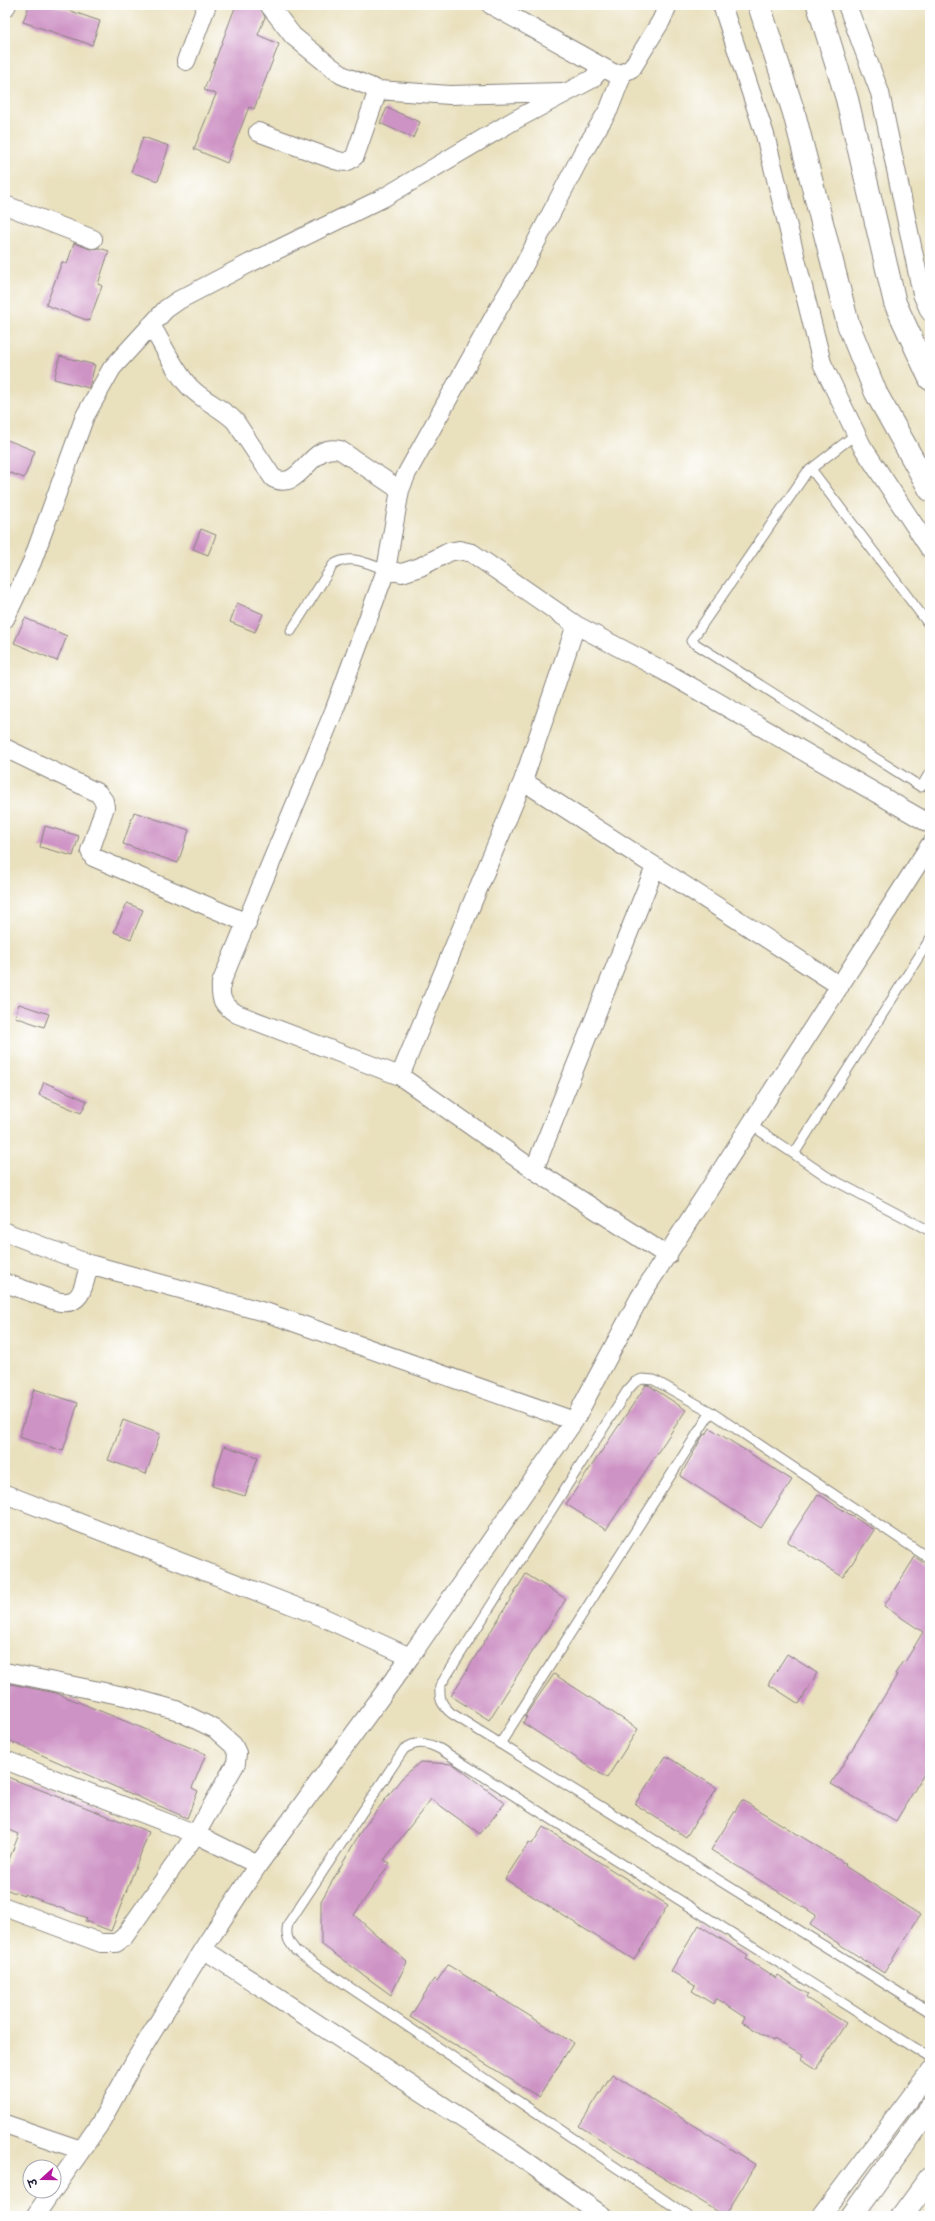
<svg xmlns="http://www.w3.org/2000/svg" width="935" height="2221" font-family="'Patrick Hand','Playpen Sans Deva',sans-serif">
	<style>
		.building { fill: #ce93c5 }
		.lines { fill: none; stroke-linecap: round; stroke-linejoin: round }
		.service-casing { stroke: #86817c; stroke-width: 11 }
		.minor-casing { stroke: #86817c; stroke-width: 20 }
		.tertiary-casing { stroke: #86817c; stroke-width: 24 }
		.service { stroke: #fff; stroke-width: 9 }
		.minor { stroke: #fff; stroke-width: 18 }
		.tertiary { stroke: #fff; stroke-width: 22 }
	</style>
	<rect width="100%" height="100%" fill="#fff"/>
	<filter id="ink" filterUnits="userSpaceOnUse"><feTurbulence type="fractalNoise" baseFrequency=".025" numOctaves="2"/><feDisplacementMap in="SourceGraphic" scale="8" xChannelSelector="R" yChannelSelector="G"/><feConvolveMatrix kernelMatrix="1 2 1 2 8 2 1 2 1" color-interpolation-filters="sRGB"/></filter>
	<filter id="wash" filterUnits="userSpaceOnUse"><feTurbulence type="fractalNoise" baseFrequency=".012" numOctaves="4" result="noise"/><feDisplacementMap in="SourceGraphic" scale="16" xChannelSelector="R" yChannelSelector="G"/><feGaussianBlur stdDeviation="0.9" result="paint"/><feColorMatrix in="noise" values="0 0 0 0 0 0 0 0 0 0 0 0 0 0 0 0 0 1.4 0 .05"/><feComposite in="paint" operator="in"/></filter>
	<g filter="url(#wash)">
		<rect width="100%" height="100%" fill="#e9e0bd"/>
		<g id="blocks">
			<path class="building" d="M29 5H53L100 21 92 45 23 22Z
				M236 5H259L265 17 258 35 279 44 254 109 249 107 227 163 194 149 216 94 204 90Z
				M387 108 420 122 413 138 380 123Z
				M143 137 169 146 158 181 131 172Z
				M74 243 90 249 99 248 109 251 98 284 102 286 89 321 46 305 62 262 67 264Z
				M60 356 95 365 89 388 54 379Z
				M5 439 35 451 24 478 5 471Z
				M201 529 216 535 208 555 193 549Z
				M237 603 263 614 255 632 230 622Z
				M25 618 67 636 57 661 14 643Z
				M134 812 189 830 178 863 123 844Z
				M45 826 79 836 73 856 40 847Z
				M127 903 143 910 131 939 114 932Z
				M19 1004 49 1014 44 1027 15 1017Z
				M44 1082 87 1101 81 1113 39 1095Z
				M646 1385 650 1386 686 1410 606 1530 566 1504Z
				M34 1389 78 1403 63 1451 19 1437Z
				M123 1420 160 1434 146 1474 108 1460Z
				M710 1428 792 1480 761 1528 680 1476 704 1434 706 1435Z
				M224 1446 258 1457 245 1496 212 1486Z
				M818 1494 874 1530 843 1577 787 1542Z
				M915 1557 930 1567V1764L896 1821 831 1784 897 1675 895 1674 903 1661 905 1662 923 1632 884 1606Z
				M526 1574 566 1599 489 1720 451 1696Z
				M787 1654 817 1673 799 1704 768 1684Z
				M554 1674 638 1729 607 1778 523 1723 527 1717 525 1716Z
				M10 1684 56 1693 206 1754 192 1788 198 1791 187 1818 5 1739V1697Z
				M666 1756 717 1788 686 1837 635 1804Z
				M420 1762 453 1764 505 1803 480 1834 431 1799 384 1860 390 1863 354 1915 407 1962 391 1995 321 1944V1901L361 1831 401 1779Z
				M5 1776 149 1832 111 1931 85 1921 87 1918 24 1894V1896L5 1889V1870L19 1834 5 1828Z
				M742 1800 846 1864 845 1866 920 1915 884 1973 810 1925 816 1915 711 1850Z
				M543 1827 668 1905 634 1960 505 1879 529 1842 532 1844Z
				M699 1925 748 1956 746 1959 776 1978 778 1975 808 1994 806 1998 846 2023 817 2069 801 2059 803 2056 774 2039 773 2041 742 2022 745 2017 716 1998 713 2004 692 1991 695 1986 671 1971Z
				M448 1965 573 2043 539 2097 410 2017 434 1979 437 1981Z
				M612 2074 756 2165 725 2216 579 2126Z"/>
		</g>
	</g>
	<g filter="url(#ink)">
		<use href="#blocks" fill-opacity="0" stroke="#86817c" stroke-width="1"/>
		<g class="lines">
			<defs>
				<path id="service" d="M856 434 807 472 691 641 921 787 930 772
					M811 469 930 626
					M291 631 333 565C350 553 368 564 386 570
					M930 939 794 1154 826 1176 930 1231
					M751 1125 794 1154
					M930 1559 711 1412 654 1380 642 1379 635 1382 627 1391 440 1686C439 1700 442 1705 451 1713L930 2012
					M500 1744 711 1412
					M688 2216 296 1951C288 1941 285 1936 288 1924L404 1749C417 1741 426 1742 440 1749L930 2058"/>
				<path id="minor" d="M269 5 293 36 330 66 342 75 378 90 450 95 563 92
					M491 5 615 74 623 73 632 68 661 21 668 5
					M722 5 765 135 822 363 862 446 930 549
					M847 5 880 93 922 294 930 312
					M5 8 7 5
					M186 61 207 5
					M623 73 609 109 582 154 521 271 501 304 407 473 400 490 386 570 334 711 221 983C220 1000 222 1004 237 1014L400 1076 534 1170 668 1256
					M258 132 335 160C344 163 348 163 355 156L378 90
					M5 205 93 239
					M151 325C162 343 178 378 193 390 206 402 223 409 235 421L273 478C302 493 308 442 340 450L400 490
					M386 570 402 573 420 567 449 552 459 550 472 553 576 625 662 670 930 824
					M5 619 32 562 85 416 112 368 166 309 179 300 250 263 383 198 513 121 592 79 602 68
					M5 748 98 793 104 801 105 807 90 851 93 857 247 923
					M523 781 840 986
					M400 1076 523 781 576 625
					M534 1170 655 867
					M5 1232 89 1264 268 1313 574 1421 640 1297 930 845
					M5 1283 56 1301C83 1308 84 1284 89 1264
					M5 1494 320 1616 410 1657 258 1865 203 1949
					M410 1657 574 1421
					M5 1672 129 1697 176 1710 215 1729 233 1745 237 1753 236 1763 196 1834 124 1937 116 1943H101L5 1907
					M5 1760 196 1834 258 1865
					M5 2124 81 2150
					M54 2189 99 2125 134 2062 203 1949 512 2151 603 2216
					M35 2216 52 2191
					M821 2216 930 2071"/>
				<path id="tertiary" d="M759 5 794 113 848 324 876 393 930 490
					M818 5 847 99 895 303 930 379
					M852 2216 930 2108
					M902 2216 930 2178"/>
			</defs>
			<use href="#service" class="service-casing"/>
			<use href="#minor" class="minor-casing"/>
			<use href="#tertiary" class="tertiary-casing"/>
			<use href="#service" class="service"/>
			<use href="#minor" class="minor"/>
			<use href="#tertiary" class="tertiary"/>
		</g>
	</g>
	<rect width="935" height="2221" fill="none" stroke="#fff" stroke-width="20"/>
	<g transform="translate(42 2179) rotate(249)"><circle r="19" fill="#ffffff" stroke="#a7a7b1"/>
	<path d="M0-3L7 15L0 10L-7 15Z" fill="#b5179e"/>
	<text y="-6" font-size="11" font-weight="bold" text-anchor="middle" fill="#22223b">उ</text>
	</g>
</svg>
